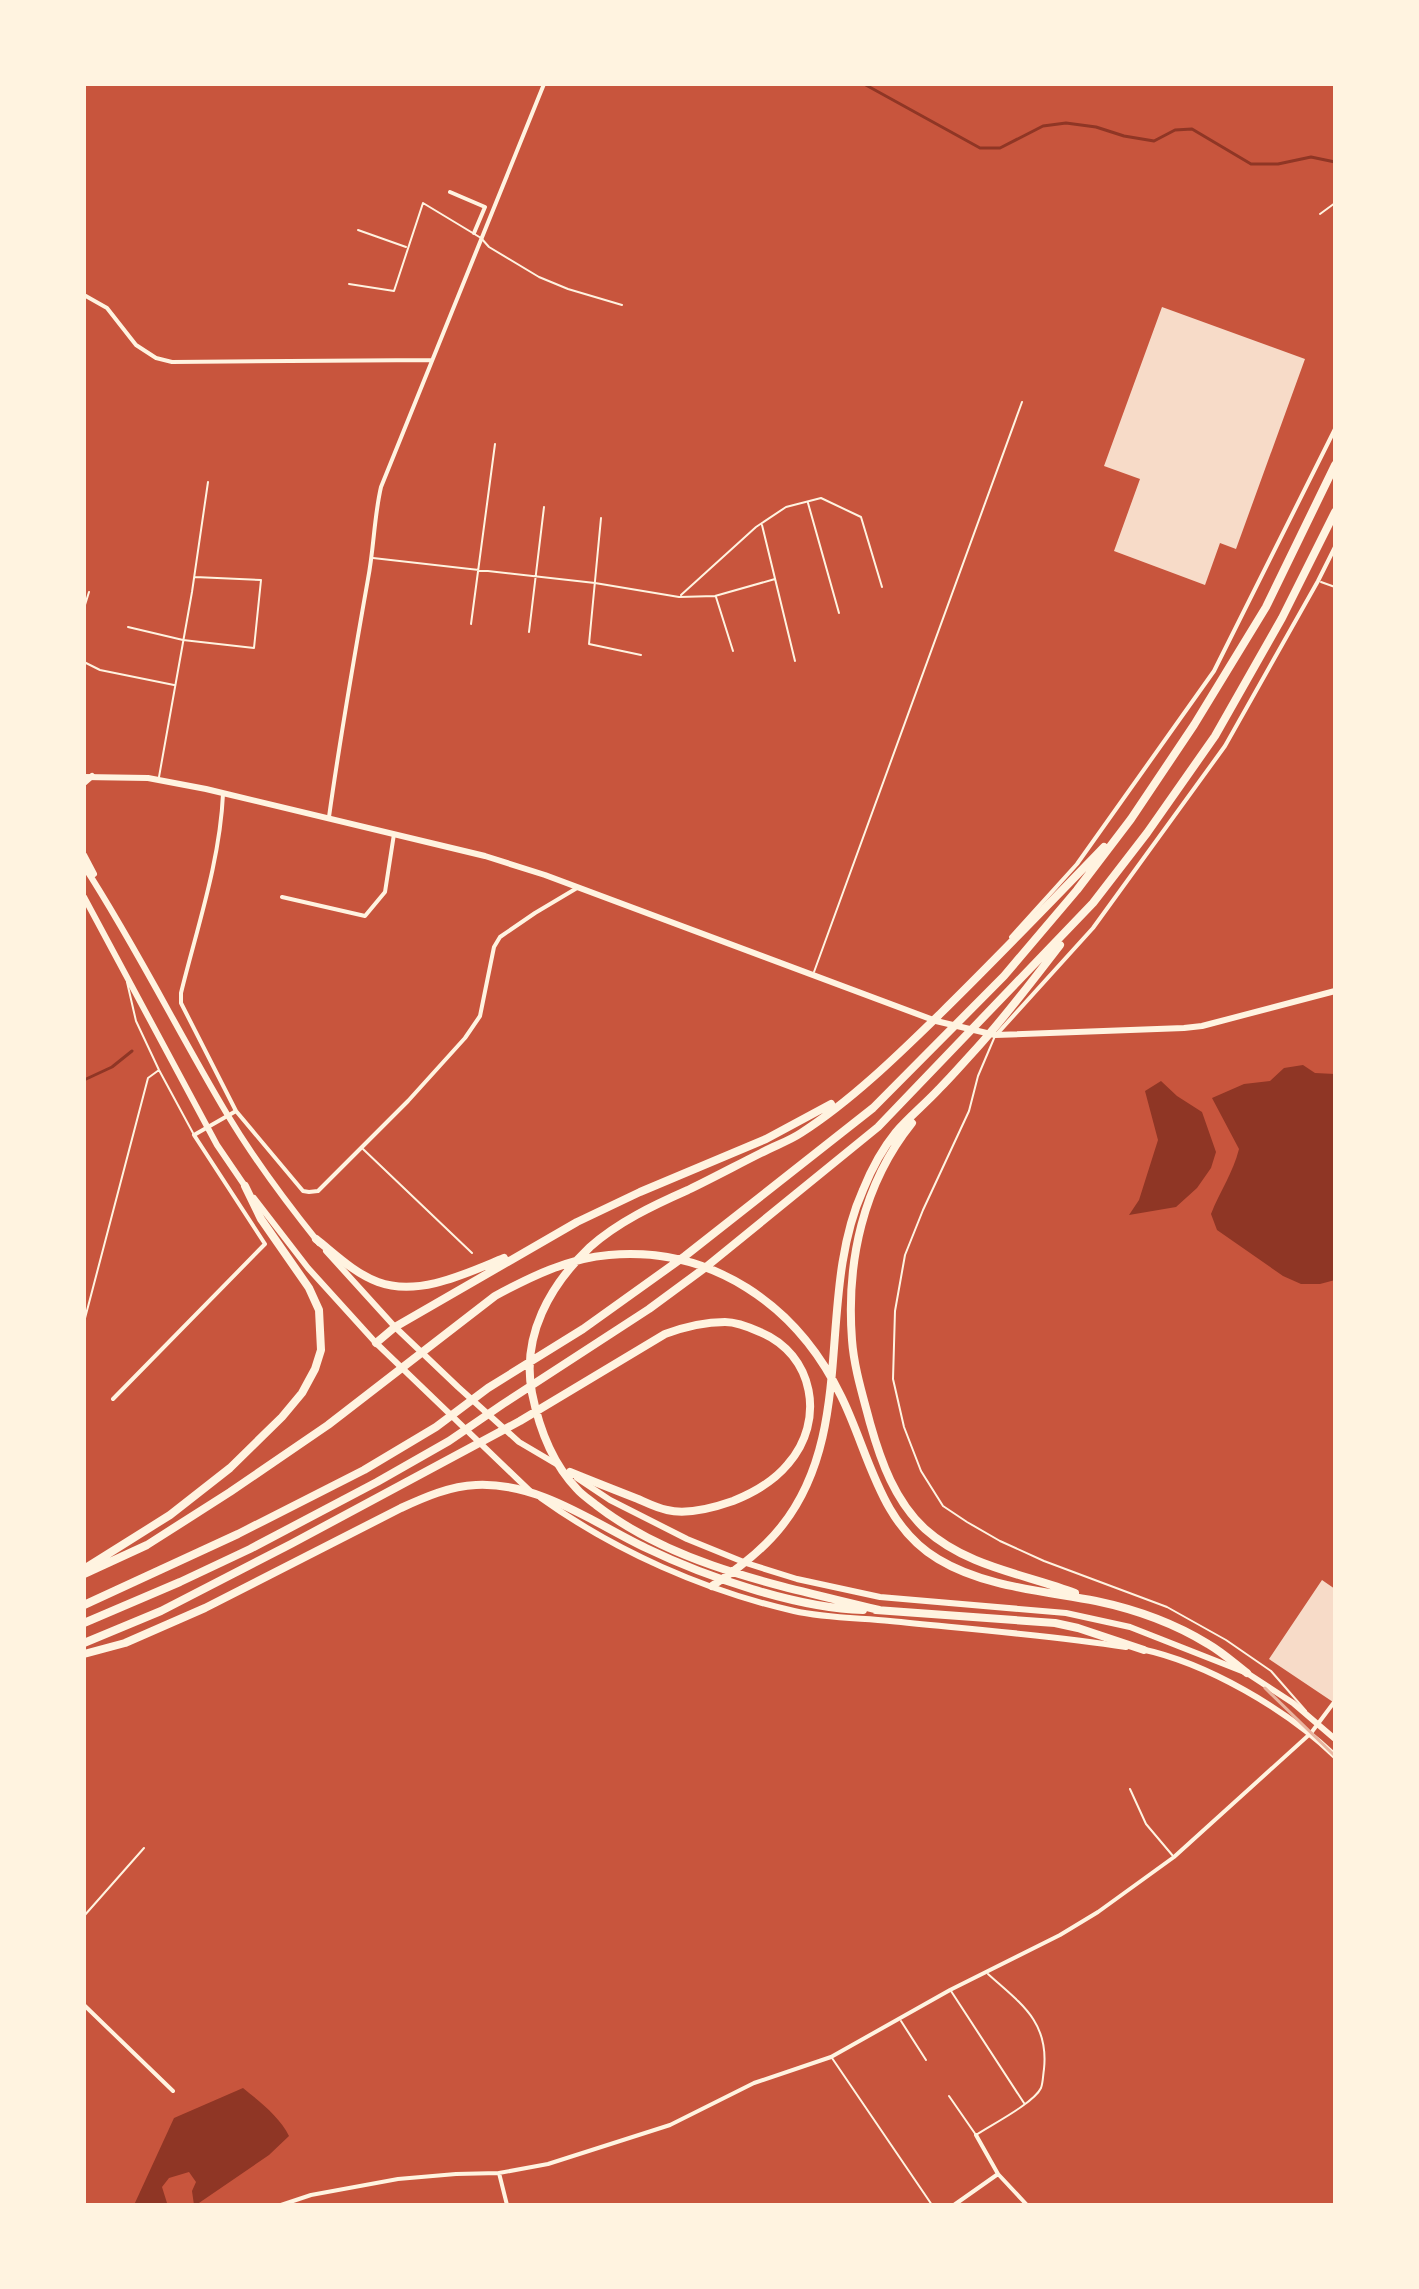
<svg xmlns="http://www.w3.org/2000/svg" width="1419" height="2289" font-family="Poppins,sans-serif">
	<style>
		.water { fill: #8f3625 }
		.lines { fill: none; stroke-linecap: round; stroke-linejoin: round }
		.stream { stroke: #8f3625; stroke-width: 3 }
		.building { fill: #f7dbc8 }
		.service { stroke: #fff3e0; stroke-width: 2 }
		.minor { stroke: #fff3e0; stroke-width: 4 }
		.tertiary { stroke: #fff3e0; stroke-width: 6 }
		.secondary { stroke: #fff3e0; stroke-width: 6 }
		.motorway { stroke: #fff3e0; stroke-width: 8 }
		.rail { stroke: #e9b49f; stroke-width: 3 }
	</style>
	<rect width="100%" height="100%" fill="#c8553d"/>
	<path class="water" d="M1303 1065 1315 1073 1335 1074V1280L1320 1284H1301L1283 1276 1217 1230 1211 1214C1220 1191 1233 1173 1239 1149L1212 1098 1244 1084 1270 1081 1284 1068Z
		M1161 1081 1177 1096 1202 1112 1216 1152 1211 1168 1197 1188 1176 1207 1129 1215 1139 1200 1158 1140 1145 1091Z
		M243 2088C259 2101 280 2117 289 2136L269 2155 196 2205H194L192 2191 196 2182 189 2172 169 2178 162 2187 167 2203H175L174 2205H134L174 2118Z"/>
	<g class="lines">
		<path class="stream" d="M864 84 980 148H1000L1043 126 1066 123 1096 127 1124 136 1154 141 1175 130 1192 129 1251 164H1278L1311 157 1335 162
			M84 1080 112 1067 132 1051"/>
	</g>
	<path class="building" d="M1162 307 1305 359 1236 549 1220 543 1205 585 1114 551 1140 479 1104 466Z
		M1322 1580 1335 1589V1699L1333 1702 1269 1659Z"/>
	<g class="lines">
		<path class="service" d="M1320 214 1335 203
			M358 230 406 247
			M349 284 394 291 423 203 481 238 489 247 539 277 568 289 622 305
			M808 503 839 613
			M601 518 589 644 641 655
			M762 525 795 661
			M373 558 595 583 679 597 715 596 775 579
			M1321 582 1335 587
			M681 595 756 527 786 507 821 498 861 517 882 587
			M716 597 733 651
			M84 608 89 592
			M471 624 495 444
			M128 627 183 640 254 648 261 580 195 577
			M529 632 544 507
			M84 662 100 670 174 685
			M159 777 192 592 208 482
			M814 972 1022 402
			M127 982 136 1021 159 1070 193 1133
			M995 1036 978 1076 969 1111 923 1210 905 1255 895 1311 893 1379 904 1427 921 1471 943 1506 967 1522 1000 1541 1044 1561 1167 1607 1226 1640 1271 1671 1306 1711
			M363 1149 472 1253
			M84 1322 148 1078 159 1070
			M1130 1789 1146 1824 1173 1856
			M84 1916 144 1848
			M951 1991 1024 2103
			M901 2021 926 2060
			M832 2058 932 2205
			M949 2096 976 2135C991 2125 1034 2103 1041 2088 1043 2083 1043 2075 1044 2069 1049 2021 1020 2003 988 1974"/>
		<path class="minor" d="M450 192 485 207 474 233
			M84 295 107 308 136 345 156 358 172 362 432 360
			M223 794C220 861 197 928 181 993V1003L236 1111
			M329 817C340 738 354 658 368 579 374 548 374 517 381 487L544 84
			M282 897 365 916 385 892 394 834
			M1011 937 1077 864 1214 671 1335 429
			M997 1034 1093 928 1225 746 1318 581 1335 547
			M113 1399 265 1244 194 1135 236 1111 303 1191 309 1192 318 1191 408 1101 465 1038 480 1016 494 947 500 937 535 913 577 888
			M84 2005 173 2091
			M976 2135 998 2174 1027 2205
			M499 2173 507 2205
			M281 2205 311 2195 398 2179 456 2174 499 2173 548 2164 670 2125 754 2083 831 2057 950 1990 1060 1935 1098 1912 1174 1857 1311 1733 1335 1701
			M954 2205 998 2174"/>
		<path class="tertiary" d="M84 777 148 778 206 789 485 856 545 875 936 1021 995 1035 1184 1028 1202 1026 1335 991"/>
		<path class="secondary" d="M84 783 92 776
			M84 855 94 874
			M84 866C136 946 178 1032 227 1114 254 1159 286 1202 319 1243
			M84 897 217 1145 247 1189
			M254 1198 308 1268 376 1343 531 1492
			M326 1251 395 1327 458 1387 519 1442 558 1465
			M577 1478 610 1500 687 1539 746 1563 797 1579 880 1597 1066 1613 1130 1627 1247 1673 1293 1703 1335 1739
			M541 1498C615 1551 705 1591 794 1611 825 1618 859 1618 890 1621 969 1629 1048 1635 1126 1647
			M1141 1649C1207 1663 1286 1709 1335 1756"/>
		<path class="motorway" d="M912 1123C863 1184 846 1262 852 1340 854 1368 863 1396 870 1423 881 1462 895 1501 925 1529 967 1567 1025 1574 1075 1593
			M316 1239C335 1254 354 1273 378 1282 419 1297 467 1273 504 1258
			M376 1343 395 1327 577 1222 640 1192 766 1139 831 1104
			M84 1569 170 1515 230 1468 282 1417 302 1393 315 1369 321 1350 319 1310 309 1288 261 1219 245 1186
			M84 1574 147 1545 230 1492 328 1425 495 1296C530 1277 569 1258 609 1255 712 1246 797 1305 841 1396 869 1452 879 1524 938 1559 984 1587 1044 1591 1096 1601 1134 1609 1174 1623 1208 1644 1222 1652 1234 1663 1247 1673
			M712 1586C738 1569 762 1551 781 1527 858 1431 815 1297 863 1190 871 1170 883 1148 896 1132 909 1117 925 1104 939 1089 952 1076 964 1062 976 1049 1006 1016 1033 980 1060 945
			M84 1605 238 1534 364 1470 436 1427 488 1388 583 1329 685 1256 873 1108 1004 976 1077 890 1131 819 1194 725 1266 607 1335 465
			M876 1610 1055 1623 1078 1628 1144 1650
			M879 1610C783 1586 676 1567 596 1505 590 1500 582 1495 577 1489 552 1463 539 1428 532 1393 521 1336 550 1285 590 1247 618 1222 654 1205 688 1190 713 1178 737 1165 761 1153 774 1146 789 1141 801 1133 851 1101 898 1055 940 1014 996 959 1050 903 1104 847
			M84 1623 180 1582 250 1549 377 1482 449 1441 503 1404 649 1309 706 1267 878 1127 1093 903 1147 833 1215 736 1282 618 1335 512
			M84 1643 161 1611 291 1544 520 1421 665 1334C684 1327 704 1322 725 1322 736 1322 749 1327 760 1332 814 1354 826 1421 788 1464 774 1481 753 1493 733 1501 713 1508 687 1515 667 1510 657 1508 647 1503 638 1499 615 1490 592 1481 570 1472
			M84 1654 125 1643 205 1608 401 1508C425 1497 450 1486 476 1485 539 1482 592 1522 646 1548 706 1577 797 1608 863 1610"/>
		<path class="rail" d="M1265 1688 1335 1756"/>
	</g>
	<rect width="1419" height="2289" fill="none" stroke="#fff3e0" stroke-width="172"/>
</svg>
